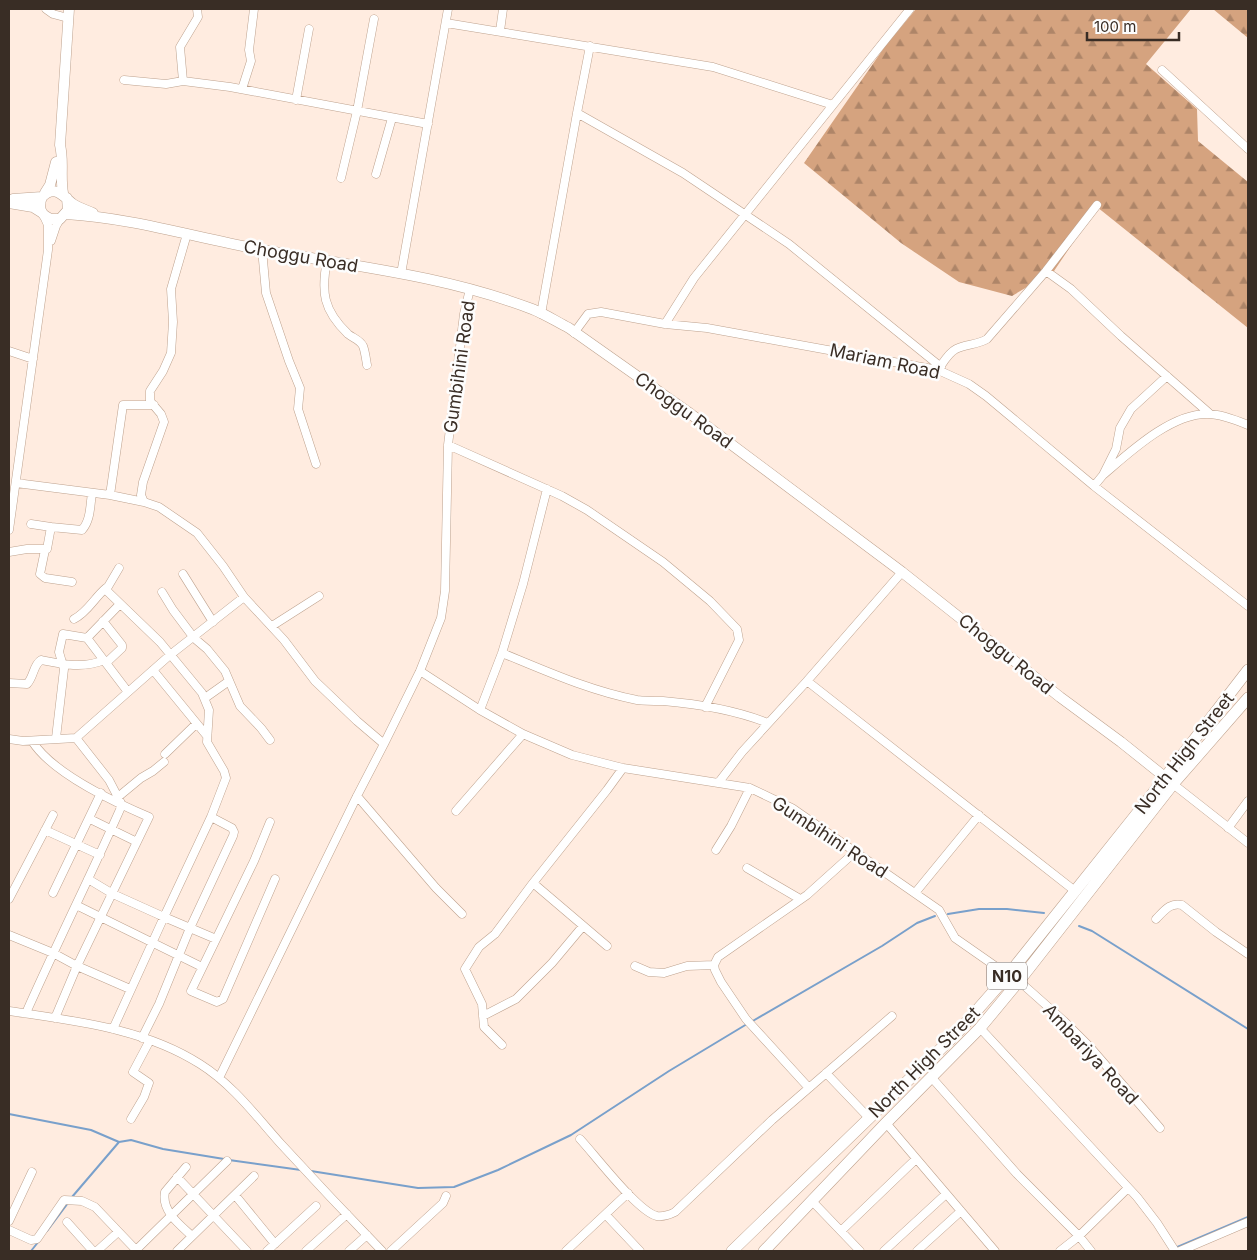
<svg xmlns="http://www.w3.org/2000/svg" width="1257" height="1260" font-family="Inter,sans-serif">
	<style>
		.forest { fill: url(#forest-firs) }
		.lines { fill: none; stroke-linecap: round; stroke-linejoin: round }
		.stream { stroke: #79a0cb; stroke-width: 2 }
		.minor-casing { stroke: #bea28e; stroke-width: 9 }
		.major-casing { stroke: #bea28e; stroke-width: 11 }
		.highway-casing { stroke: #bea28e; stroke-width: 12 }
		.minor { stroke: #fff; stroke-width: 8 }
		.major { stroke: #fff; stroke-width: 10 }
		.highway { stroke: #fff; stroke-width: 11 }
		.labels { text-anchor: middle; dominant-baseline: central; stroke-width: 5; stroke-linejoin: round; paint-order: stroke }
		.shield { fill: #fdfdfd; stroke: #746b66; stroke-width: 1 }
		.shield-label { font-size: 16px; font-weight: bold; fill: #392d25 }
		.street-label { font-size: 18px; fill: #392d25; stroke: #fdfdfd }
	</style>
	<defs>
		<pattern id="forest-firs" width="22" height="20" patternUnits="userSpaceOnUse" patternTransform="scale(1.25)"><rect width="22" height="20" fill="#d5a37f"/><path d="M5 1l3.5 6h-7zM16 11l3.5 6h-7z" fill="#ae8568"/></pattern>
	</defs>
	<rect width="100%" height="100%" fill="#ffece0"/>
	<path class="forest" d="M916 9H1191L1146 64 1197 109 1198 141 1248 182V328L1097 207 1054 271 1012 296 959 282 901 243 804 163 886 45Z
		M1213 9H1248V38Z"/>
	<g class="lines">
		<path class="stream" d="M948 914 979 909H1007L1044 913
			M1079 926 1092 931 1248 1029
			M751 1022 882 946 917 923 935 916
			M9 1114 91 1130 119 1142
			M229 1160 301 1170
			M311 1171 418 1188 454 1187 498 1170 571 1135 669 1071 747 1024
			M72 1197 119 1142 131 1140 163 1149 224 1159
			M47 1231 68 1203
			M1175 1248 1248 1217
			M31 1251 39 1241"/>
		<defs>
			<path id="minor" d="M46 9 53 14 68 18
				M446 23 713 67 833 105
				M500 31 503 9
				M1162 70 1248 149
				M124 80 166 84 183 81 230 87 428 124
				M183 81 180 47 198 17 197 9
				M242 89 251 61 249 50 254 9
				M296 100 309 29
				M577 113 683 173 789 244 941 367
				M376 174 392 118
				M341 178 357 111 374 19
				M187 234 171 289 173 322 171 353 163 371 150 391V401L161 414 164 422 143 482 141 495 144 502 159 507 197 533 223 566 244 597 284 640 315 681 357 721 384 744 357 796 219 1078
				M51 241 56 226 60 219
				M262 249 266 293 289 361 300 388 298 409 316 464
				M327 260C321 292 323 310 348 334 353 338 360 340 363 346 365 351 366 359 367 365
				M1046 271 1071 289 1121 336 1209 413
				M401 274 448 9
				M541 314 577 113 590 46
				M665 324 694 278 910 9
				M574 333 588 314 601 312 665 324 707 328 938 370 969 384 986 396 1094 486 1248 606
				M9 351 33 359
				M938 370C943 363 948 353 956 349 966 344 977 345 987 339L1046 271 1097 205
				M448 445 562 496 587 510 663 562 710 601 737 629 739 640 705 707
				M1103 475C1129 453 1171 413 1208 414 1221 414 1236 420 1248 425
				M16 483 110 495 144 502
				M1094 486 1103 475 1116 449 1120 428 1131 409 1167 376
				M110 495 123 405H154
				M51 527 82 530C91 520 90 505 92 493
				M9 530 48 250V225L43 214
				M45 550 40 574 45 578 72 582
				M9 552 27 549H47L51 527 31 524
				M183 574 213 622
				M162 592 173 610 194 638 207 649 225 671 240 706 261 728 270 740
				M74 619C88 612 94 598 106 588
				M103 621 122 645V648L106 663
				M272 626 319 596
				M87 638 120 604
				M502 653C546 671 590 691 637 700 645 701 655 701 663 701 699 704 735 710 768 723
				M153 670 207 736
				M420 671 480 710 523 734 572 755 623 768 750 788 792 808 939 910 955 938 1008 975
				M807 681 1075 891
				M9 683 27 684C34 677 33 665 41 660 61 664 84 669 104 660
				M205 698 229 681
				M480 710 502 653 523 584 547 489
				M56 738 64 669 59 652 63 634 87 638 128 692
				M9 739 23 741 76 738 170 655 244 597
				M32 741C52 773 114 802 149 817L77 966 55 1018
				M384 744 420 671 441 618 445 591 448 445 464 314 470 289
				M165 754 196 724
				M719 782 742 752 807 681 902 572
				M1173 784 1248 843
				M357 796 436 888 462 914
				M118 797 141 778 153 771 164 762
				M456 811 523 734
				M90 819 137 842
				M270 822 254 861 191 991 217 1002 223 999 275 879
				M1228 828 1248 801
				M45 830 100 855
				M716 850 731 826 750 788
				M747 868 800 899
				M88 879 113 894 164 917 211 817 226 778 224 771 207 742 209 710 202 693 160 642 106 590 119 568
				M533 883 607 946
				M53 893 101 793
				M915 893 979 815
				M9 899 53 815
				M76 905 202 967
				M1156 919C1164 911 1170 902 1182 905L1216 932 1248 954
				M9 935 53 953 77 966 130 989
				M635 966 649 972 664 973 687 966 714 965
				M1019 981 1064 1021 1090 1047 1160 1128
				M9 1011C74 1021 144 1028 200 1064 232 1084 256 1116 281 1144 314 1180 348 1216 382 1251
				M26 1013C57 943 91 875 122 805L109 780 76 738
				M483 1016 516 999 552 963 583 926
				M980 1028 1137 1197 1157 1223 1175 1251
				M113 1029 164 917 216 939
				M142 1038 159 1004 190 928 233 836 234 832 232 828 211 817
				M502 1045 484 1027 482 1004 465 969 479 947 495 934 533 883 607 790 623 768
				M826 1073 869 1118
				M932 1078 1017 1174 1079 1236 1091 1251
				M809 1088 746 1019 721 982 715 970 714 965 718 957 807 895 856 851
				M131 1119 144 1097 149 1083 133 1072 150 1040
				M886 1123 995 1251
				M580 1139C595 1155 638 1212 657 1216 664 1217 669 1215 675 1212L772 1120 892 1016
				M186 1167 165 1192C161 1211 180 1225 192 1236
				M177 1177 247 1251
				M235 1195 275 1244
				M813 1202 860 1251
				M606 1215 640 1251
				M9 1221 32 1172
				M67 1222 93 1251
				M9 1230 31 1240 37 1239 64 1200 82 1201 95 1207 137 1251
				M841 1231 916 1159
				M136 1250 227 1161
				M97 1251 118 1232
				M177 1251 254 1176
				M267 1251 316 1206
				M306 1251 347 1214
				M349 1251 367 1235
				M391 1251 443 1203 446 1196
				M566 1251 628 1193
				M884 1251 946 1194
				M917 1251 961 1211
				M1060 1251 1079 1236 1128 1188
				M1180 1251 1248 1222"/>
			<path id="major" d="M45 193 50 185 56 162
				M63 193C60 175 64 161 60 145L69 9
				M67 198 68 210 60 219H51C40 215 38 207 42 197 55 184 63 196 73 204 79 208 86 210 93 213
				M13 199 42 197
				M9 203 33 207 41 212
				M66 214C133 218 197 238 263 250 353 266 446 276 532 309 545 314 557 322 569 328L688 412 902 572 1060 697 1121 742 1171 782"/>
			<path id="highway" d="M732 1251 956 1034 1008 975 1143 806 1248 670
				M764 1251 886 1123 980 1028 1019 981 1173 784 1248 698"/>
		</defs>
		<use href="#minor" class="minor-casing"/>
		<use href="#major" class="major-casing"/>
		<use href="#highway" class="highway-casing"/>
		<use href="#minor" class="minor"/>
		<use href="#major" class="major"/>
		<use href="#highway" class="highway"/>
	</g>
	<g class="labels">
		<rect class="shield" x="987" y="962.5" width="40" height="27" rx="4"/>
		<g class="shield-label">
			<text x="1007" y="976">N10</text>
		</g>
		<g class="street-label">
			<text transform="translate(301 256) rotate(10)">Choggu Road</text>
			<text transform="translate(885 361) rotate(12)">Mariam Road</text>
			<text transform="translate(459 367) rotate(-82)">Gumbihini Road</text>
			<text transform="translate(684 410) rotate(36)">Choggu Road</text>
			<text transform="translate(1006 654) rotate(39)">Choggu Road</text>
			<text transform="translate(1184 753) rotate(-52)">North High Street</text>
			<text transform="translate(830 837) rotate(33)">Gumbihini Road</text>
			<text transform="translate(1091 1054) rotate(47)">Ambariya Road</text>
			<text transform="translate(924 1062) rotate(-45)">North High Street</text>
		</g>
	</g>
	<rect width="1257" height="1260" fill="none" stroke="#392d25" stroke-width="20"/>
	<path d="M1087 32v8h92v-8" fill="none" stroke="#392d25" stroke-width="2.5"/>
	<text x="1094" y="32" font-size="15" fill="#392d25" stroke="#fdfdfd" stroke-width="4" paint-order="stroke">100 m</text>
</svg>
